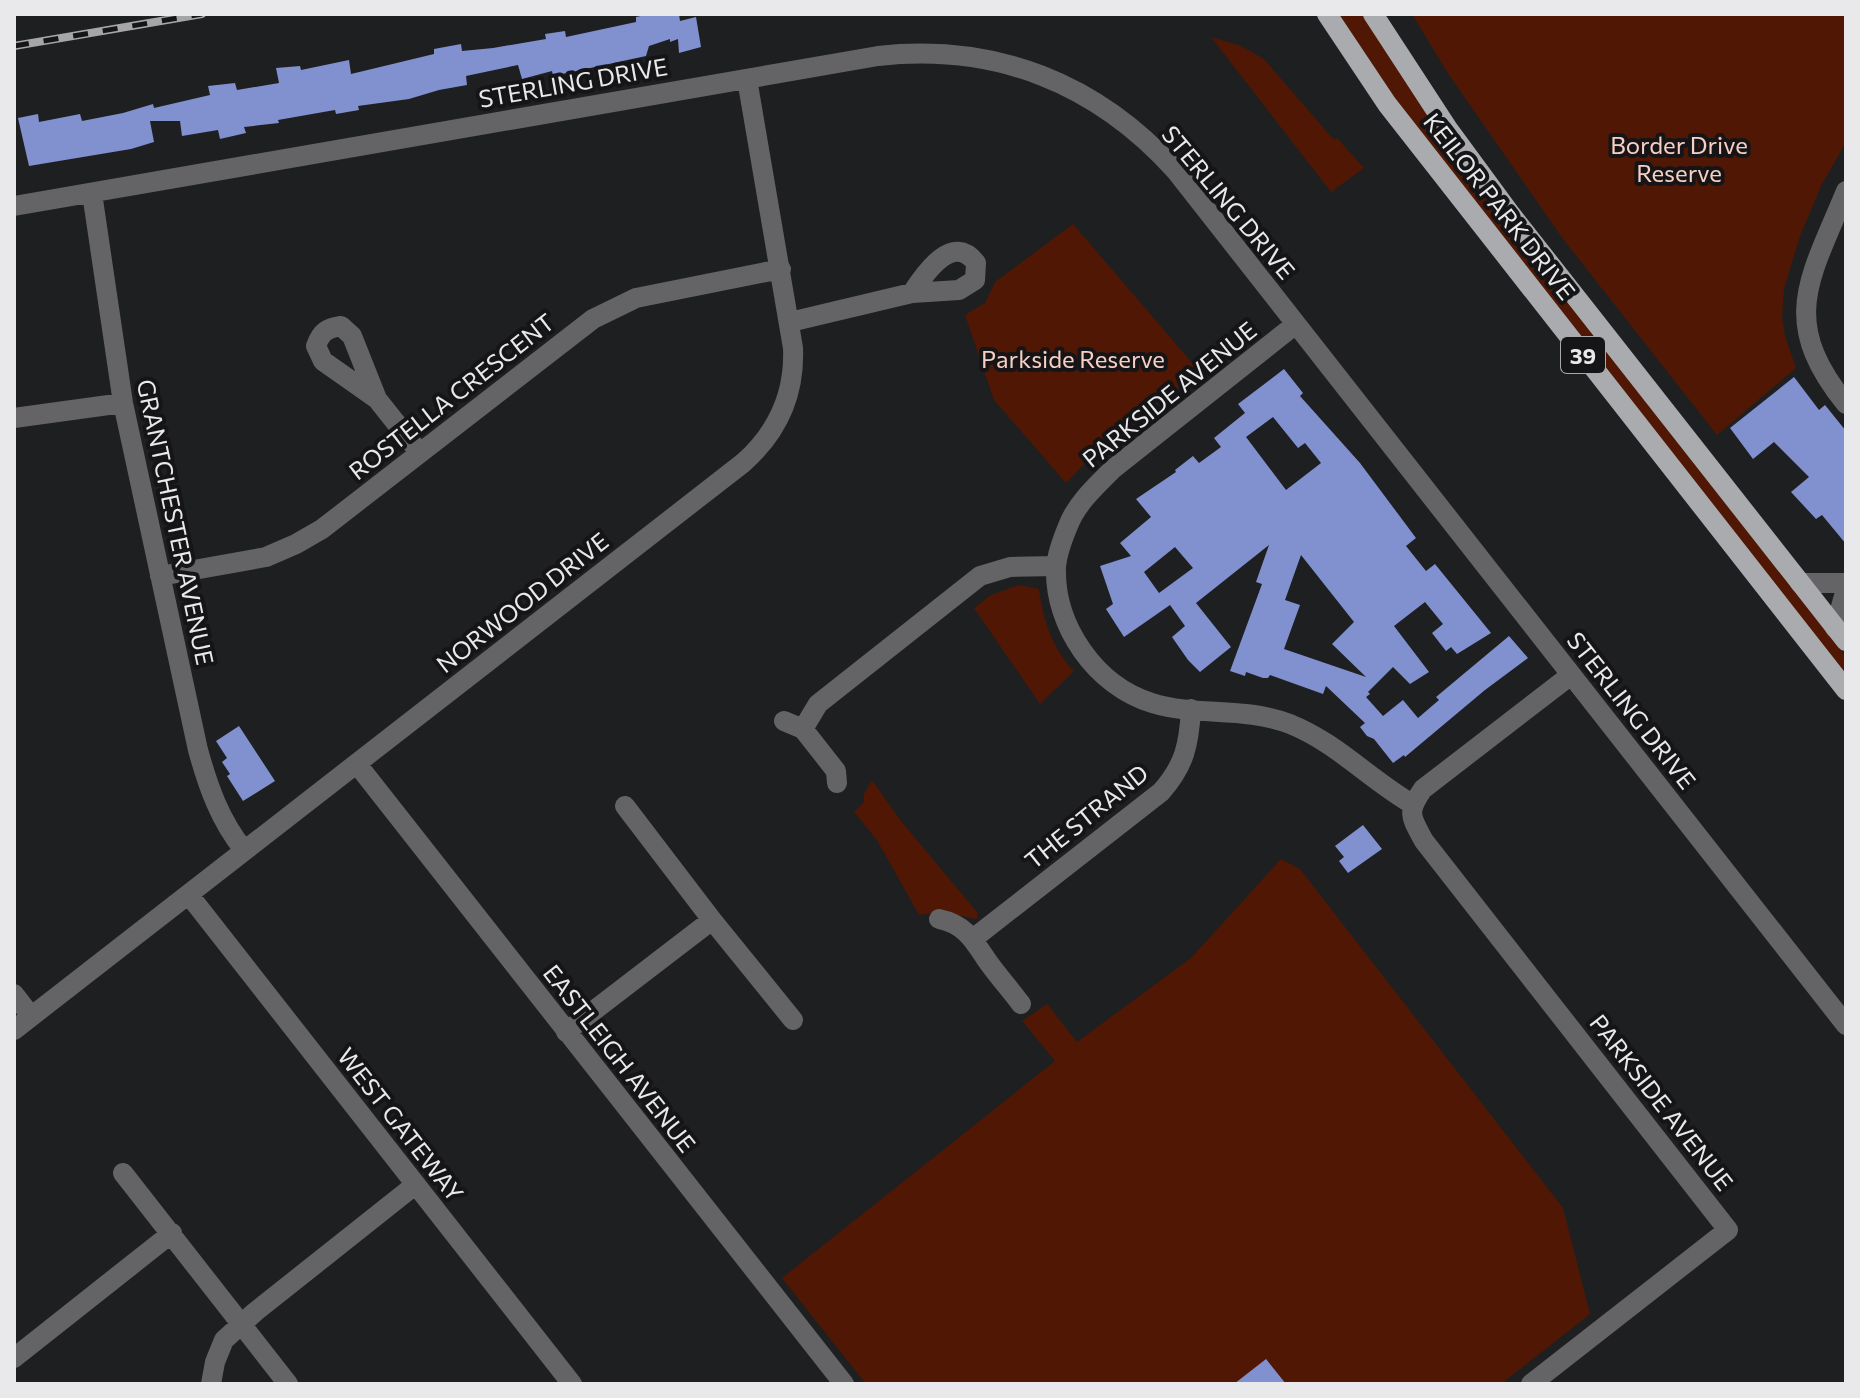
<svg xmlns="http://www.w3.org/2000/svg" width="1860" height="1398" font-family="Commissioner,sans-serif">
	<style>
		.green { fill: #501804 }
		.building { fill: #8190ce; fill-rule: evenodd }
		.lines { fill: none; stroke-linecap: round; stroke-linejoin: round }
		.minor { stroke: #646466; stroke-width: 20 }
		.major { stroke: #aaabae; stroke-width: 20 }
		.rail-casing { stroke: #a6a6a8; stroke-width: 8 }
		.rail { stroke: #151518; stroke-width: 5; stroke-dasharray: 15; stroke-linecap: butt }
		.labels { text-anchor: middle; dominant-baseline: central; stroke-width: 8; stroke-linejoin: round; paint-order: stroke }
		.shield { fill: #151518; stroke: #a9a9ac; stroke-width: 2 }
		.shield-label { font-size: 22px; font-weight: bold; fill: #e9e9eb }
		.street-label { font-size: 24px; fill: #e9e9eb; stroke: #151518 }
		.park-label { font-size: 24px; fill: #f8cfc2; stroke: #151518 }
	</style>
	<rect width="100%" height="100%" fill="#1e1f21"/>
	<path class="green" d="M1339 14H1363L1446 143 1515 235 1846 657V675L1396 100Z
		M1412 14H1846V142L1821 186 1800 236 1784 289 1782 317 1785 336 1796 368 1717 435 1563 239 1447 72Z
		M1211 37 1241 46 1264 59 1334 140 1337 138 1364 168 1331 192Z
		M1073 224 1200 372 1098 450 1066 483 994 400 965 315 985 303 995 282Z
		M1019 585 1039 589C1043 620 1052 648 1074 671L1040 704 974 608 991 595Z
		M872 780 900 820 977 912V919L942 912 919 915 877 840 854 812 864 802V794Z
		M1281 859 1300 869 1563 1208 1590 1314 1501 1384H866L782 1278 1055 1061 1022 1021 1047 1004 1077 1042 1191 958Z"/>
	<path class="building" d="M650 14H679L680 21 696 17 701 47 679 53 678 39 670 42V39L649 46 646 56 553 76 552 71 522 79 518 65 466 76 467 85 439 90 409 99 358 106 359 110 336 114 335 110 278 120 279 123 244 127 246 133 220 139 218 130 182 136 180 121H150L154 142 131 149 29 166 18 118 38 114 39 122 80 114 82 121 123 113 153 104 154 108 210 95 208 86 235 83 237 90 279 83 276 68 300 66 301 70 349 60 351 74 434 54V49L461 44 462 51 493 48 546 39 545 34 565 31 566 37 636 22V17Z
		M1284 369 1303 393 1300 396 1360 463 1416 538 1406 546 1426 571 1435 564 1491 633 1457 654 1451 647 1446 651 1432 633 1443 624 1425 602 1394 626 1429 672 1410 684 1393 667 1368 692 1370 694 1366 697 1383 716 1403 700 1418 718 1439 700 1436 697 1509 636 1528 658 1485 690 1405 757 1404 755 1393 763 1374 739 1367 736 1360 727 1365 723 1326 686 1323 694 1270 675 1268 678H1263L1246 672 1245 676 1230 671 1262 584 1256 582 1269 545 1196 603 1231 647 1200 672 1188 660 1172 637 1185 626 1170 605 1124 637 1106 609 1113 604 1100 566 1131 556 1120 543 1151 517 1136 499 1176 472 1175 470 1193 456 1199 463 1221 447 1214 438 1245 413 1238 404ZM1273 417 1298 448 1305 443 1321 463 1286 490 1246 437ZM1175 547 1193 568 1159 593 1144 572ZM1301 555 1354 622 1332 644 1366 677 1284 649 1300 605 1285 600Z
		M1794 377 1819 410 1825 405 1846 431V544L1822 515 1816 519 1791 492 1809 477 1774 442 1753 459 1730 428Z
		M239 726 275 781 243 801 227 776 230 774 222 762 227 758 216 741Z
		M1363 825 1382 849 1348 873 1339 861 1344 857 1335 846Z
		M1266 1359 1286 1384H1234Z"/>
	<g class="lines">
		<path class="minor" d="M1846 191C1810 279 1778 320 1846 404
			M92 193 123 403 198 750C208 786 220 821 244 850
			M14 206 878 56C996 43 1097 83 1176 171L1846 1025
			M790 322 912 293 959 290 975 280 976 263C953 232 925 273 912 293
			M1296 324 1113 469C1096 486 1076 504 1068 526 1063 538 1057 554 1056 567 1054 626 1096 686 1152 703 1197 717 1243 706 1290 724 1337 743 1369 779 1412 804
			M377 399 323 361 316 346C321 332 327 328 341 326L352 336 377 399 419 452
			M14 418 123 403
			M160 576 266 557 296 544 322 529 593 319 636 298 781 269
			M1800 583H1846
			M1835 628 1846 589
			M784 721 803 729 836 771 837 783
			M803 729 818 704 980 576 1010 567 1056 566
			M357 764 844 1384
			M625 806 712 920 793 1020
			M189 895 572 1384
			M939 919C964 924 973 939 986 959 997 975 1010 989 1021 1004
			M974 938 1161 792C1185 765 1189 744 1191 709
			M14 994 31 1016
			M14 1030 743 463C778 432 795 394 793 348L747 79
			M566 1032 712 920
			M123 1173 288 1384
			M14 1358 172 1233
			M211 1384 215 1362 224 1340 255 1312 415 1185
			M1531 1384 1728 1230 1424 841C1411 817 1406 813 1423 789L1571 675"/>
		<path class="major" d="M1327 14 1387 104 1846 690
			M1373 14 1448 129 1509 212 1846 641"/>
		<defs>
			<path id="rail" d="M14 46 202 14"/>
		</defs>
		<use href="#rail" class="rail-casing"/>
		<use href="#rail" class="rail"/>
	</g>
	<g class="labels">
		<rect class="shield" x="1561" y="337" width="44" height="36" rx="6"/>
		<g class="shield-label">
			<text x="1583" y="355">39</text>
		</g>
		<g class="street-label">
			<text transform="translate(573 82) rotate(-10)">STERLING DRIVE</text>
			<text transform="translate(1229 202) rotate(50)">STERLING DRIVE</text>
			<text transform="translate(1500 206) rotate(52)">KEILOR PARK DRIVE</text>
			<text transform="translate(1169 394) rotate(-39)">PARKSIDE AVENUE</text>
			<text transform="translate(451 396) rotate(-38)">ROSTELLA CRESCENT</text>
			<text transform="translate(176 522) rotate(78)">GRANTCHESTER AVENUE</text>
			<text transform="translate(522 602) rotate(-38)">NORWOOD DRIVE</text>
			<text transform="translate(1632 710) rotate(52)">STERLING DRIVE</text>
			<text transform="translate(1086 816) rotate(-39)">THE STRAND</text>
			<text transform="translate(620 1058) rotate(52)">EASTLEIGH AVENUE</text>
			<text transform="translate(1662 1102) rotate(52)">PARKSIDE AVENUE</text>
			<text transform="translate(401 1124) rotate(52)">WEST GATEWAY</text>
		</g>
		<g class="park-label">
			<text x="1679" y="144">Border Drive<tspan x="1679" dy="28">Reserve</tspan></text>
			<text x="1073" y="358">Parkside Reserve</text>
		</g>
	</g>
	<rect width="1860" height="1398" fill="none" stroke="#e9e9eb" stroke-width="32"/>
</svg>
